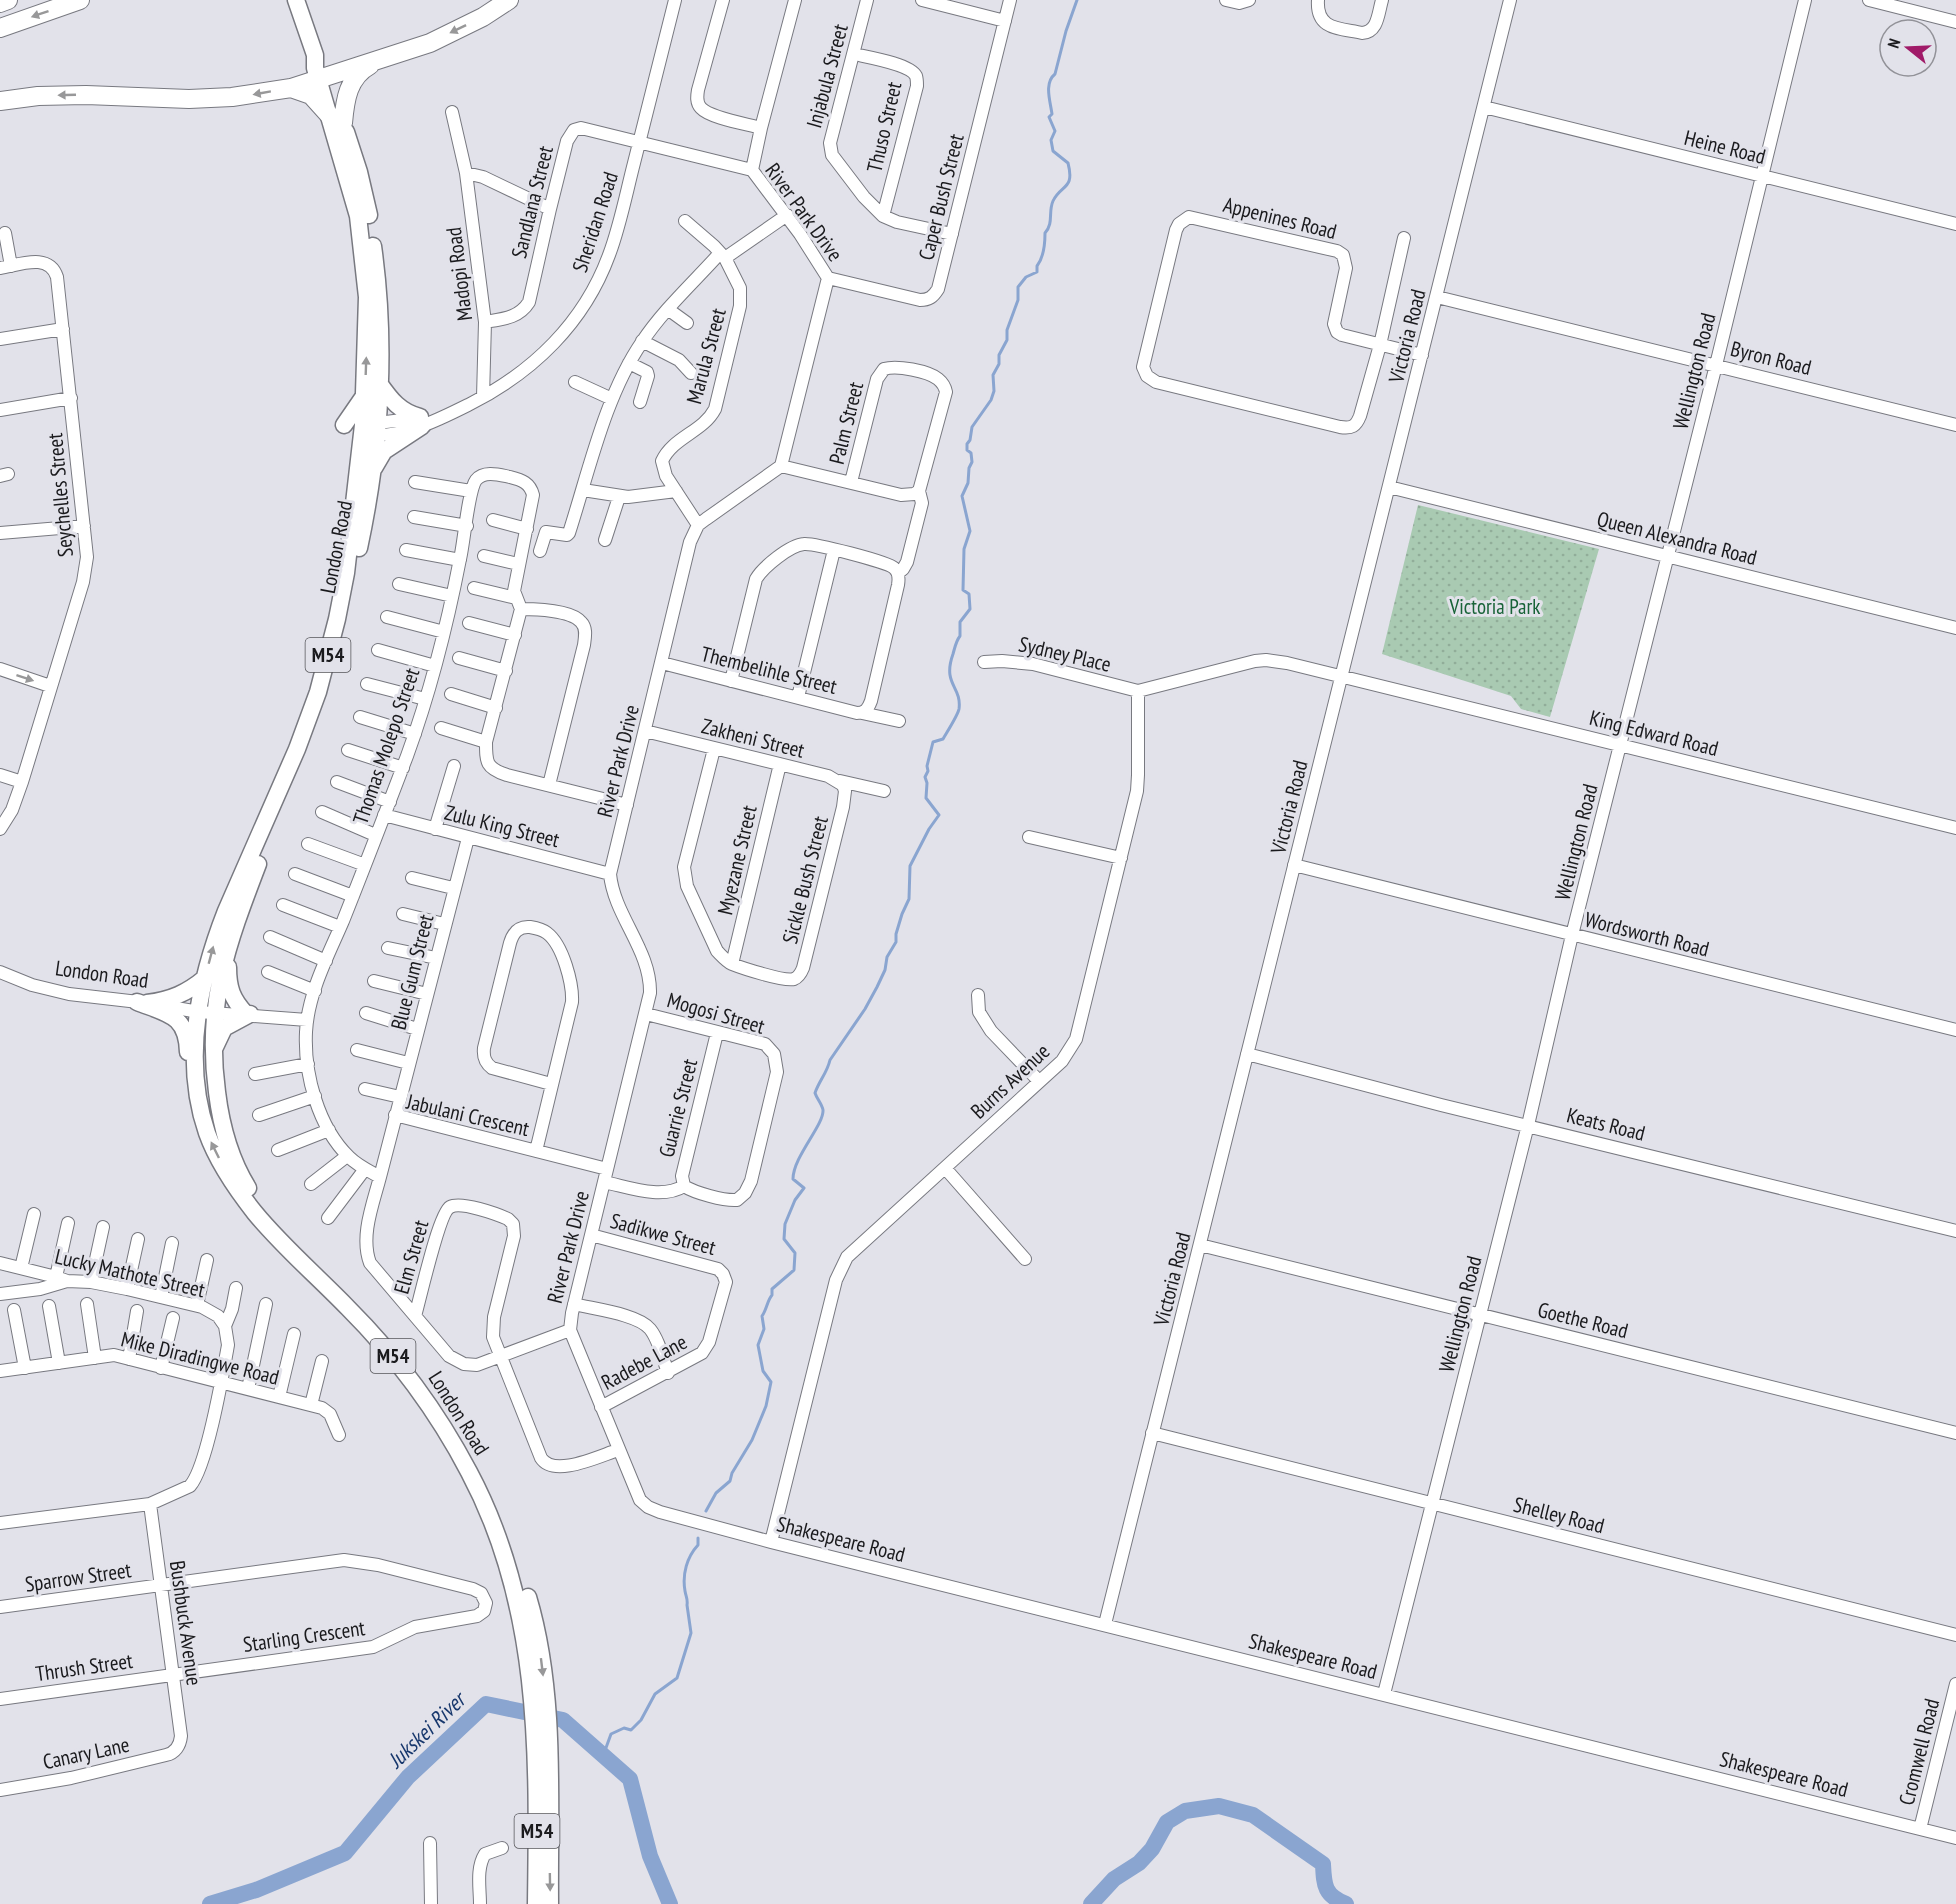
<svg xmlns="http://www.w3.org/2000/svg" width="1956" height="1904" font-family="'PT Sans Narrow',sans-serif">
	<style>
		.grass { fill: url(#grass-dots) }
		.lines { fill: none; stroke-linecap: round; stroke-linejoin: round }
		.stream { stroke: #8aa5d0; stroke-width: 3 }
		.river { stroke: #8aa5d0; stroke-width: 16 }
		.minor-casing { stroke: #787980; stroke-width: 14 }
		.major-casing { stroke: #787980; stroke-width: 19 }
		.highway-casing { stroke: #787980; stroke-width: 20 }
		.minor { stroke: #fff; stroke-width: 12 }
		.major { stroke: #fff; stroke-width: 16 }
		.highway { stroke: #fff; stroke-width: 18 }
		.oneway { fill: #989899 }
		.labels { text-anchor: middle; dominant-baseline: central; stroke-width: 6; stroke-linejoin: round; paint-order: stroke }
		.shield { fill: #e2e2ea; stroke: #56565a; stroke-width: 1.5 }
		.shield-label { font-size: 20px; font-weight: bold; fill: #1a1a1d }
		.street-label { font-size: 21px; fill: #1a1a1d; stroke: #e2e2ea }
		.park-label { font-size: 21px; fill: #186338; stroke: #e2e2ea }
		.water-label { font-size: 22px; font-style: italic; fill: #18386d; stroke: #e2e2ea }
	</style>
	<defs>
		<pattern id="grass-dots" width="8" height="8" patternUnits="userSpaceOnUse" patternTransform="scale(1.5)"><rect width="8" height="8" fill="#a9cab2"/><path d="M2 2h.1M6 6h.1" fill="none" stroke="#91ad99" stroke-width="1.8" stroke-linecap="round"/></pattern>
	</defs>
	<rect width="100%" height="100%" fill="#e2e2ea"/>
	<path class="grass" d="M1418 505 1599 549 1550 717 1521 709 1511 696 1382 654Z"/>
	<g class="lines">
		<path class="stream" d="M706 1511 716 1493 730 1481 732 1473 752 1440 766 1406 771 1382 763 1371 758 1345 764 1329 762 1316C767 1309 767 1301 772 1295V1289L794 1270 795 1253 784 1239 785 1224 795 1200 804 1188 793 1179C793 1157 824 1125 823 1110 822 1104 817 1099 815 1093 819 1081 827 1073 830 1060L865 1009 877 987 885 970 887 957 896 942V934L902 914 909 899 910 866 929 829 939 815 926 798 927 783 925 777 928 771 927 766 933 742 943 739C947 732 958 715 959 709 962 686 942 685 953 654 955 647 956 641 960 636V622L970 609 969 594 963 590 964 549 970 531 962 496 968 483 969 468 972 462 971 453 967 450V444L970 440 972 427 991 400 994 391 993 375 999 364V355L1007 340V330L1018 300V287L1026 277 1037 272V266C1044 257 1045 244 1045 233 1054 223 1048 212 1053 201 1061 184 1075 190 1068 163L1053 151 1051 140 1055 131 1049 117 1052 114C1050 100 1044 83 1055 74L1066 31 1077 0
			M603 1756 611 1734 624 1728 631 1730 641 1720 655 1694 677 1678 691 1633 687 1605C688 1599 686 1597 685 1591 682 1574 687 1557 698 1545V1538"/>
		<path class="river" d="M210 1904 256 1890 345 1853 408 1777 486 1704 563 1720 630 1779 650 1856 670 1904
			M1091 1904 1114 1879 1139 1863 1152 1849 1167 1822 1185 1811 1219 1806 1253 1815 1323 1864C1324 1885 1324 1895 1346 1904"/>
		<defs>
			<path id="minor" d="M723 0 698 90C697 96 696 103 701 108 710 118 747 124 761 128
				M867 0 830 143 832 155 864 197 883 216 897 222 952 234
				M922 0 1005 21
				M1226 0 1239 3 1249 0
				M1318 0C1316 30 1339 28 1362 33 1378 32 1378 14 1382 0
				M1869 0 1956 22
				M854 54C867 57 910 64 916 76 917 79 917 83 917 86L883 216
				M1484 107 1956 224
				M452 112 466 173 485 322 483 397
				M752 170 761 128 795 0
				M466 173 483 177 550 209
				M685 221 714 246 725 258 740 288V306L715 409C703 432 673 437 662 461L666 476 698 525
				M5 233 11 266
				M1404 238 1380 345 1360 416C1356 426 1352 429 1340 427L1156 382 1147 376 1143 367 1176 230 1179 224 1189 217 1337 251 1343 255 1346 268 1334 324 1337 332 1342 335 1422 355
				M725 258 787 215
				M0 268C19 265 49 252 57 277L87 557 83 582 22 782 12 810 0 829
				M828 278 920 300C929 300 933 297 938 289L1010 0
				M1437 297 1956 425
				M669 310 687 323
				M485 322C503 319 519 318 529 302L550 209 567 141 574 130 581 128 752 170 800 234 828 278 781 466 706 519 698 525 690 542 610 874C614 916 651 950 650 993L572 1313 570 1330 640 1500 648 1507 660 1512 771 1542 1956 1838
				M0 339 63 329
				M642 341 679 360 691 373
				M629 363 647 372 648 376 640 402
				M575 382 612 399
				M0 410 71 398
				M370 424 418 418
				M371 435C405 437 440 419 470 404 533 372 584 323 609 255 620 226 626 194 634 163 648 109 661 54 675 0
				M781 466 901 495 914 494 919 491
				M0 476 8 474
				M415 482 471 491
				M851 482 877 379 884 369C897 365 928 371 938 379 943 383 945 387 946 392L919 491
				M1389 487 1956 628
				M583 490 628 497 676 491
				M414 517 467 526
				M493 520 527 529
				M0 533 84 526
				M605 540 619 497
				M406 550 460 560
				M540 551 546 532 567 535 569 533C589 471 605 396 642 342 663 310 694 282 720 253
				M484 556 518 564
				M898 573 903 569 907 562 922 503 919 491
				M399 584 452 596
				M474 588 516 598
				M387 617 444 632
				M469 623 515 635
				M378 650 435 666
				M459 658 506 671
				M984 662 1002 661 1033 664 1138 691 1255 661 1266 660 1287 663 1956 828
				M662 663 857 713C865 713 868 709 871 701L898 585C899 579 899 572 894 568 888 562 814 543 804 544 790 545 763 567 756 579L731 681
				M0 669 50 686
				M367 684 425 699
				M451 694 496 708
				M798 697 834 550
				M862 713 899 721
				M360 717 415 734
				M441 728 486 742
				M645 731 828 776 843 785 845 791 843 807 803 968C801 973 799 977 794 979 785 982 742 968 732 964 726 961 722 956 717 951L687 886 684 867 714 749
				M348 750 403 768
				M0 775 22 782
				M840 781 884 791
				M337 782 390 802
				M549 785 584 645C585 637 587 628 581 622 571 610 535 609 521 609L486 742C486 763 486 768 507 775L627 805
				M322 812 375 835
				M384 815 610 874
				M435 829 454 766
				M1029 837 1121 858
				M468 838 380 1177C373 1204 360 1236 370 1263L449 1356 464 1364 477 1365 570 1330
				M308 844 365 865
				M1294 865 1956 1030
				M295 874 353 896
				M412 878 453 888
				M283 905 340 927
				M403 914 444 924
				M270 937 326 961
				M388 948 436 958
				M732 964 780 764
				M0 972 32 985 69 994 147 1003 199 1012 307 1020
				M268 972 315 991
				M374 981 427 994
				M978 995 979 1012 991 1031 1039 1081
				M366 1013 417 1029
				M646 1014 765 1044 774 1054 777 1072 751 1181 745 1193 737 1200C724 1201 695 1193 684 1186L682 1176 717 1033
				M357 1050 408 1063
				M1247 1054 1441 1105 1956 1231
				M255 1074 308 1064
				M365 1089 400 1097
				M259 1115 315 1096
				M395 1115 607 1169
				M278 1150 329 1130
				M536 1151 572 1002C573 984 563 945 547 933 542 929 536 928 530 927 518 926 513 933 510 943L484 1048C483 1057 485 1063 492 1068L551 1084
				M945 1168 1025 1259
				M380 1177C369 1171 358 1166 349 1157 318 1127 304 1074 306 1032 308 993 328 956 343 921 365 866 386 811 407 756 430 693 447 626 460 559 464 543 468 491 476 480 484 470 500 475 510 477 522 480 530 483 533 495L514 591 521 609
				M604 1182C629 1187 661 1200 684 1186
				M311 1184 347 1156
				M328 1218 365 1169
				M591 1235 718 1269 723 1274 726 1282 709 1342 702 1353 601 1407
				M1200 1245 1956 1433
				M0 1263 56 1277 67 1281 91 1282 127 1289 202 1307 218 1316 225 1326 228 1345C223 1373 207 1467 190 1486L150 1504 0 1523
				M21 1268 34 1214
				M56 1277 68 1223
				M91 1282 103 1227
				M127 1289 138 1239
				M0 1294 40 1289 67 1281
				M161 1297 172 1243
				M87 1304 95 1358
				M574 1304C593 1309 638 1314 650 1329 659 1340 663 1359 668 1373
				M197 1305 207 1260
				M49 1306 59 1363
				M14 1310 25 1368
				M415 1316C420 1299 439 1213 450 1207 461 1201 497 1214 508 1219L513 1224 514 1236 494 1317 493 1337 541 1458C554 1478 599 1456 618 1450
				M225 1326 232 1309 236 1288
				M129 1359 137 1311
				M161 1368 173 1318
				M0 1371 114 1355 322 1408 330 1414 339 1435
				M248 1389 266 1304
				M279 1397 294 1334
				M311 1405 322 1361
				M1152 1433 1956 1635
				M771 1542 836 1280 847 1257 1062 1061 1076 1039 1137 791 1138 775V691
				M0 1607 344 1560 378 1565 473 1589 481 1593 486 1603 484 1611 477 1616 415 1627 373 1647 0 1699
				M1105 1624 1510 0
				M1384 1694 1528 1125 1572 935 1716 365 1805 0
				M0 1790 71 1778 166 1755C175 1753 180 1746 181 1736L150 1504
				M1920 1829 1956 1684
				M430 1843 431 1904
				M480 1904C480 1888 476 1868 485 1854L502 1848"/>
			<path id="major" d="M296 0 315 55V68L321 89 358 216 367 297 363 425 346 573 337 619 318 692 297 749 226 911C199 980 182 1061 207 1133 217 1161 236 1189 255 1213 283 1247 317 1276 348 1308 397 1357 437 1411 469 1472 541 1607 538 1755 536 1904
				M346 132 359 172 369 215
				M379 383C391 400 400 412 420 417
				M344 425 364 396
				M374 468 384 451 422 426
				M359 548C380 450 387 346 373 246
				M228 967C228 988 232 999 246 1014
				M137 1002C168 1014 187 1015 188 1052
				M147 1003C171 1000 187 993 205 978
				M215 1047 224 1028 250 1014
				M248 1188C230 1159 221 1125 217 1092 205 1003 227 945 258 864
				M528 1597C557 1694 549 1804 550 1904"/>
			<path id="highway" d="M0 3 8 0
				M0 28 80 0
				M291 88 311 95 329 115
				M0 101 38 96 86 95 189 99 232 97 291 88 430 43 483 17 509 0
				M343 123C345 100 348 77 370 65"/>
		</defs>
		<use href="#minor" class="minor-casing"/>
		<use href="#major" class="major-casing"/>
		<use href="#highway" class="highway-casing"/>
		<use href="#minor" class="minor"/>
		<use href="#major" class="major"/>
		<use href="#highway" class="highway"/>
	</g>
	<defs><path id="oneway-solid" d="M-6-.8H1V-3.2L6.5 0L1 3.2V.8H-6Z" transform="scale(1.5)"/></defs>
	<g class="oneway">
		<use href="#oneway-solid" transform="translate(40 14) rotate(161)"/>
		<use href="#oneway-solid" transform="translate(458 29) rotate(154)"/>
		<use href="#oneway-solid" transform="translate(262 93) rotate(170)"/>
		<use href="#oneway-solid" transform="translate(67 95) rotate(178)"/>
		<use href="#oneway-solid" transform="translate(366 366) rotate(-88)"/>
		<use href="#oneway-solid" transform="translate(25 678) rotate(18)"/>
		<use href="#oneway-solid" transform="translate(211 955) rotate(-75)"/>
		<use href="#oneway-solid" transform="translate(215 1150) rotate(-116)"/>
		<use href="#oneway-solid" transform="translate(542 1667) rotate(83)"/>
		<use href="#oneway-solid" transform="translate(550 1882) rotate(89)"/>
	</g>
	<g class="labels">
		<g class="shield">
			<rect x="305.5" y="638" width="45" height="34" rx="4.5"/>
			<rect x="370.5" y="1339" width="45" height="34" rx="4.5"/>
			<rect x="514.5" y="1814" width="45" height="34" rx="4.5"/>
		</g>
		<g class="shield-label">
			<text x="328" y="655">M54</text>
			<text x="393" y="1356">M54</text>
			<text x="537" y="1831">M54</text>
		</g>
		<g class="street-label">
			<text transform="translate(827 76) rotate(-75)">Injabula Street</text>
			<text transform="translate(884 127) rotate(-77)">Thuso Street</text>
			<text transform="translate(1725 147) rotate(14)">Heine Road</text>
			<text transform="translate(941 197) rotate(-76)">Caper Bush Street</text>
			<text transform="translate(532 202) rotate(-76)">Sandlana Street</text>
			<text transform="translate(804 212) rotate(54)">River Park Drive</text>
			<text transform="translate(1280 218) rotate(14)">Appenines Road</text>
			<text transform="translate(595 222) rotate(-72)">Sheridan Road</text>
			<text transform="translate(459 274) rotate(-97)">Madopi Road</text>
			<text transform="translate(1407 336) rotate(-76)">Victoria Road</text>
			<text transform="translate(706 356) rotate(-75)">Marula Street</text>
			<text transform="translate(1771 358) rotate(14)">Byron Road</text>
			<text transform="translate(1694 371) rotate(-76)">Wellington Road</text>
			<text transform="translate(846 423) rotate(-76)">Palm Street</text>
			<text transform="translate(60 495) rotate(-95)">Seychelles Street</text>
			<text transform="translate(1677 538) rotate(14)">Queen Alexandra Road</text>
			<text transform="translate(336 547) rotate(-79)">London Road</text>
			<text transform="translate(1065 654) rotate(13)">Sydney Place</text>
			<text transform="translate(769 670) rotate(14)">Thembelihle Street</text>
			<text transform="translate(1654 733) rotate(14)">King Edward Road</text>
			<text transform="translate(753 738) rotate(14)">Zakheni Street</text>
			<text transform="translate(386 746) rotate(-71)">Thomas Molepo Street</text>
			<text transform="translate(618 761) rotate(-76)">River Park Drive</text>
			<text transform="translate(1289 807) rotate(-76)">Victoria Road</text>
			<text transform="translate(502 826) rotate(14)">Zulu King Street</text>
			<text transform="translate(1576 842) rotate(-76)">Wellington Road</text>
			<text transform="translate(737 860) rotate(-77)">Myezane Street</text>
			<text transform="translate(805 880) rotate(-76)">Sickle Bush Street</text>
			<text transform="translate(1647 934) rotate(14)">Wordsworth Road</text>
			<text transform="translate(412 972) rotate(-76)">Blue Gum Street</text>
			<text transform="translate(102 974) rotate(8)">London Road</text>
			<text transform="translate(716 1013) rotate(16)">Mogosi Street</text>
			<text transform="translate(1010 1081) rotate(-43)">Burns Avenue</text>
			<text transform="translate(678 1108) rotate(-76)">Guarrie Street</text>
			<text transform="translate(468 1115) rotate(13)">Jabulani Crescent</text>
			<text transform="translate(1606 1124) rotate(14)">Keats Road</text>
			<text transform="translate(663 1234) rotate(15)">Sadikwe Street</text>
			<text transform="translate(568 1247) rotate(-76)">River Park Drive</text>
			<text transform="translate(411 1257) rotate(-74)">Elm Street</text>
			<text transform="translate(130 1273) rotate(13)">Lucky Mathote Street</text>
			<text transform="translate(1172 1279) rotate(-76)">Victoria Road</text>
			<text transform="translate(1460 1314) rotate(-76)">Wellington Road</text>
			<text transform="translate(1583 1320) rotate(14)">Goethe Road</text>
			<text transform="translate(200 1358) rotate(14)">Mike Diradingwe Road</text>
			<text transform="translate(644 1362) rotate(-28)">Radebe Lane</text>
			<text transform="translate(459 1413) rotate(58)">London Road</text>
			<text transform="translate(1559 1515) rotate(14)">Shelley Road</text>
			<text transform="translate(841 1539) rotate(14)">Shakespeare Road</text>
			<text transform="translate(78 1577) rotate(-8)">Sparrow Street</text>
			<text transform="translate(186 1623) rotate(82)">Bushbuck Avenue</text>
			<text transform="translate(304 1636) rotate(-8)">Starling Crescent</text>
			<text transform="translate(1313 1656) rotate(14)">Shakespeare Road</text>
			<text transform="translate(84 1667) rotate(-8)">Thrush Street</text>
			<text transform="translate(1919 1752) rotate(-76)">Cromwell Road</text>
			<text transform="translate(86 1753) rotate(-12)">Canary Lane</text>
			<text transform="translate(1784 1774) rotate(14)">Shakespeare Road</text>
		</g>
		<g class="park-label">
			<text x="1495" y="606">Victoria Park</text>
		</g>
		<g class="water-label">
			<text transform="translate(426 1730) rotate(-44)">Jukskei River</text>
		</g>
	</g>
	<g transform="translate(1908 48) rotate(288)"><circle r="28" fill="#e2e2ea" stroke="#929298" stroke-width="1.5"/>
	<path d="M0-4.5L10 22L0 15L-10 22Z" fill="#a01a68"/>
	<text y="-9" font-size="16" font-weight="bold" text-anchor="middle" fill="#1a1a1d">N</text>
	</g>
</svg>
